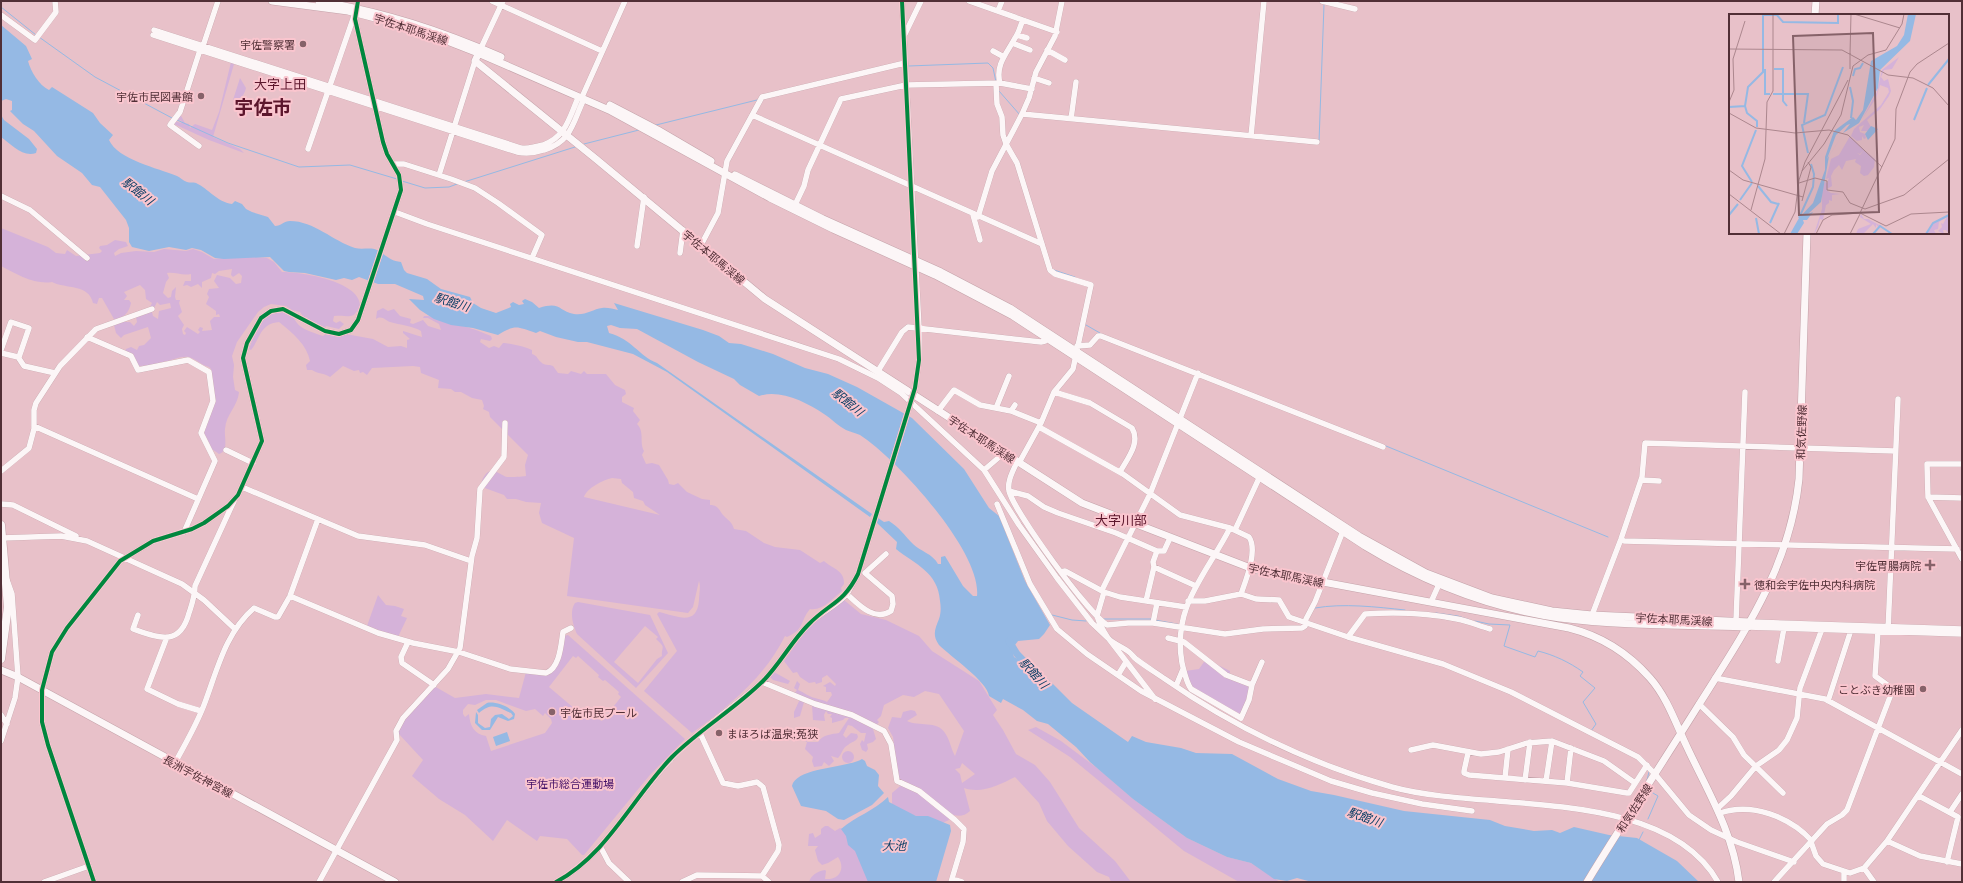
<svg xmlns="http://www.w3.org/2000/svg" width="1963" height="883" font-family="Lato,'Noto Sans JP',sans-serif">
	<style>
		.green { fill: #d5b2d9; fill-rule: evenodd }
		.water { fill: #95b9e4 }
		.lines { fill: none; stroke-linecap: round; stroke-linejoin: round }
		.stream { stroke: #95b9e4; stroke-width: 1 }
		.river { stroke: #95b9e4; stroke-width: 7 }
		.minor-casing { stroke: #c3a2a9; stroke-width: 6 }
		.major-casing { stroke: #c3a2a9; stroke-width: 8 }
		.highway-casing { stroke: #c3a2a9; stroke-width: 9 }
		.minor { stroke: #fcf6f7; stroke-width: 5.5 }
		.major { stroke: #fcf6f7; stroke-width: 7 }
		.highway { stroke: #fcf6f7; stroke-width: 8 }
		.minor-bridge-casing { stroke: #c3a2a9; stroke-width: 6; stroke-linecap: butt }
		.minor-bridge { stroke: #fcf6f7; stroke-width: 5.5 }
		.cycleway-casing { stroke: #fac5ce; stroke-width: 6 }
		.cycleway { stroke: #00873e; stroke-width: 4 }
		.poi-dot { fill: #866269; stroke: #fac5ce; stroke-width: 1.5 }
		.labels { text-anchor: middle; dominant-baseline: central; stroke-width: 4; stroke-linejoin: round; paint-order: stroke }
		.street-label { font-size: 11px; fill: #512f36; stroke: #fac5ce }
		.poi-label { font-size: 11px; fill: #512f36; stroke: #fac5ce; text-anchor: end }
		.park-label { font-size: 11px; fill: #441168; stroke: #fac5ce }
		.water-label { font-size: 12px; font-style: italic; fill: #0a3e65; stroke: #fac5ce }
		.quarter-label { font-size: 13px; fill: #5c162c; stroke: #fac5ce }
		.town-label { font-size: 19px; font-weight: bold; fill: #5c162c; stroke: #fac5ce }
		.inset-river { fill: none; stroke: #95b9e4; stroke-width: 2 }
		.inset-road { fill: none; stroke: #ac878e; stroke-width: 1 }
		.view { fill: #866269; fill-opacity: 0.15; stroke: #866269; stroke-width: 2 }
		.inset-edge { fill: none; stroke: #512f36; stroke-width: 2 }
	</style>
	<rect width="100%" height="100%" fill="#e8c1c9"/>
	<path class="green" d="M231 62 234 64 213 137 240 149 244 153 209 140 174 124 175 121 181 123 182 121 176 119 180 114 185 123 189 124 190 128 195 124 212 130 219 112Z
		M240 78 246 88C244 96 241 99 233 100Z
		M1 228 48 247 56 253 65 254 67 250 76 256 100 253 102 251 99 248 100 246 107 245 115 240 126 242 128 246 119 249 114 253 115 256 121 253 136 251 154 252 164 249 186 251 193 249 202 252 214 259 241 256 267 258 274 262 282 272C301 272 359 281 360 305 353 322 349 314 334 316L333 321 336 323 340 321 344 324 339 329 326 326 325 328 308 320 307 317 304 318 300 312 292 310 286 306 271 304 264 307 258 312 237 342 232 356 234 365 233 377 235 390 239 392C238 406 226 414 225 429 224 437 229 451 219 454L212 449 204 433 213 404 211 369 209 367C201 365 196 359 189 357 180 355 169 362 160 362L158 365 139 366 125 351 126 349 131 347 137 350 139 346 144 345 151 338 148 327 124 335 121 338 116 333 114 325 125 320V322H130L134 326 137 322 136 317 152 312 153 316 158 319 159 311 171 308 170 303 160 305 157 302 154 308 150 307 152 303 146 299 145 290 140 285 124 292 127 296 124 300H129L131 303C129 313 123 319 114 319L102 298H99L97 304 93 303C89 284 66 289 52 282 35 285 16 274 1 266ZM232 269 231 275 233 277 239 273 242 276 241 283 236 284 230 278 217 275 214 281 219 288 209 289 207 294 209 297 206 304 216 311V315L219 314 220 317H214L210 321 212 330 202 331 203 328 200 327 198 330 200 332 198 334 187 327 184 331 186 333 185 335 183 334 182 329 184 325 178 316 182 312 179 303 180 300H176L175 297 176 287 172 291 171 297 168 298 163 293 166 282 169 278 167 273C176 272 182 276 191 274V281H185L183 286 187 285 191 287 198 284 202 288V282L211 278 212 273 215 274 219 271Z
		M383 308 388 311 394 309 400 316 411 319 410 323 413 324 423 320 428 326 441 330 439 324 428 318H423L424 316H429L476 330 491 336 492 339 490 341 481 339 480 342 489 348 494 346 499 348 503 343C510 343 527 347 532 350V354C538 356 537 359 541 362 544 366 549 364 553 366L558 373 568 374 571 371 581 374 584 371 587 374H606L615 385 625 390 626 394 622 397V402L634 408 633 411 640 420 637 424C645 432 639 442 644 451L642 455 646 464 652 463 659 465 668 480 669 484 674 485 678 483 687 492 702 499 710 500V505C719 505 719 511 724 516 729 521 732 522 734 529L746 531 764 543 775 547 800 550 820 563 824 561C831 568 845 570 844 584L841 588 842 591C833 598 823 611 810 609 800 621 805 629 787 637L785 636C765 677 728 707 692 733L644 691 677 651 657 614 659 612C677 616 697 627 699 600 699 594 701 587 699 581L693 607 688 613 567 596 574 538 542 523 539 513 541 503 526 502 516 499H507L504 495 482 487C481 482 482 479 485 475 492 465 500 475 507 477 512 477 521 477 526 476L525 465 528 455 490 417 489 412 483 409 484 406 482 400 472 398 461 392H455L451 389 438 388 439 380 421 373 420 367 413 366 372 368 367 375 363 372 360 373 359 370 354 371 343 366 330 377C324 373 318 374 312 370H307L306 365 310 361C307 345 293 333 279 322 260 324 261 337 251 350L249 349C256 330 265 302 290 314 294 317 296 323 300 326 306 331 315 333 323 336L329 331 373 339 388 347 401 346 407 348V340L410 339 403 333V331L422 337 421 331C413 326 400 325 390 322 385 320 382 315 376 319L377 311ZM612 478 621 479 622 483 633 492 634 498 643 501 645 505 660 515 584 497C587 488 603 480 612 478Z
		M378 595 386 605 395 606 404 609 401 616 407 618 398 637 367 626Z
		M844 600 861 614 886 620 919 636 932 651 979 681 997 710 993 715 1003 730 1016 754 1035 765 1050 782 1079 828 1115 861 1131 882H1111L1109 877 1097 872 1068 846 1047 821 1039 803 1015 777C999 785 982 794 964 788L970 811C963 817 957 817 949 813V820L940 824 892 808V793L905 782 901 781 898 777 893 737 888 728 892 717 901 718 903 712 911 710 915 711 917 715 907 721C919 727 937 720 945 733 950 740 951 749 955 756L964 731 939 694 925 691 914 697 903 695 884 705 881 716 877 720 879 722 873 729 876 739 873 742 867 744 868 749 866 752 862 750 860 744 862 740 864 742 866 733H861L852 726 848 725 843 735 846 738 851 733 857 734 858 737C855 743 852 741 848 745 842 748 842 754 838 758L831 756 834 761 829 766 824 762 822 766 814 767 812 761 813 757 805 749 807 742 803 740V738L808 737 807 742H818C822 735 832 734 839 733L849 718H845L843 720 832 723V718L830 717 832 714H828L826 711 824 715 825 721 813 720 812 705 804 702 800 716 794 718V712L800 699 795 693 797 690 794 688 797 681 800 684 798 690C804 692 809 697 815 698 820 700 822 699 827 702L832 695 831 692H826V687L823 686 830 682 835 686 836 684 827 675 822 678V682L816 684 815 682 809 683 800 677 797 672 793 673 784 661 807 629 818 618ZM962 763 975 774 962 783 960 774 955 769 960 768Z
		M578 602 650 615 668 653 636 688 577 634C573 625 569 612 575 603ZM645 626 658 637 656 639C667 649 661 646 662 656L657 659 638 683 614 662Z
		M568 635 685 739 649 776 584 855H582L567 839 540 836 537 841 507 820 493 841 465 815 439 799 412 776 423 760 398 733 401 723 434 686 455 698 486 694 519 698 526 672 549 673 564 636ZM573 656 576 658 578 656 599 675 598 677 603 681 605 680 619 692 618 694 621 697 602 721 575 709 549 687ZM486 700H496L526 711 535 709 543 716 545 713 551 719 552 723 545 733 491 751 486 736C474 734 470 726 469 714L465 717 463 714V710L468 704 475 705Z
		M1206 659 1230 671V675L1251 686 1242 715 1192 689 1185 671 1199 669Z
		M774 672 790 681 788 684 773 680 769 676Z
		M1036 727 1061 741 1101 771 1133 799 1187 838 1227 857 1251 863 1280 882H1239L1184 851 1070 757 1028 730Z
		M842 757a6 6 0 1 1 12 0a6 6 0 1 1-12 0Z
		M825 826H828L835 831 840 828 847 831 871 882H809C811 875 818 871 825 870L826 871 825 879C839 880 846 869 838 857L828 863 822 865 818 861 815 850 818 846H808L809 834 813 833 815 838 821 834V829Z"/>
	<path class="water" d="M1 25 26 46 32 59 28 61C31 72 39 85 49 90L52 87 93 113 100 123 113 135 109 140C118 160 158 168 177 176 180 177 183 181 187 182 190 183 193 182 196 183 209 189 217 202 232 204L235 201 242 204 246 209 252 212 268 217 275 226C281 226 284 221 290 221 314 221 333 241 355 248 362 250 371 247 377 250 386 255 390 261 401 262L404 270 407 273 427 279 441 289 470 297 473 303 481 308 496 313 511 307 510 304 513 302 519 305 524 304 522 301 525 299 532 302 539 308C561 301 558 311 574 314 585 316 593 309 602 308 607 307 613 309 618 310L614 303 703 330 719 336 729 343 741 344 773 354 805 368 828 374 857 387 912 418 964 469 989 508 999 516 1025 581 1050 625 1044 634 1039 639 1018 641 1012 649 1014 657 1020 660 1024 669 1046 677 1072 703 1128 742 1132 736 1146 742 1181 748 1196 753 1232 754 1278 779 1311 791 1334 795 1404 811 1490 820 1505 826 1534 831 1552 830 1560 833 1574 827 1609 835 1637 838 1677 861 1699 882H1312L1297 878 1287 881 1274 879 1251 863 1227 857 1187 838 1133 799 1090 762 1076 747 1048 724 1037 721 1023 710 1003 699 1001 703 989 696C988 682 950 656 939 645 932 635 935 629 939 619 941 613 941 607 940 601 938 572 916 565 896 549L897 542 877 523 878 518 884 522 889 521C899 527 905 536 913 544 920 551 933 554 938 564H941V557L945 556 963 586 973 596H977C982 552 896 458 860 435 856 433 850 432 846 430 838 426 832 419 824 414 806 402 780 389 759 396L740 385 734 379 698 362 637 329 620 328 611 325 607 326 609 333C632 339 639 356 657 363L872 514 870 517 667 372 633 354 587 342H578L556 337 540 331 536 333C517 327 516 324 498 335L473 328 451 325 434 319 420 310 409 299 424 300 423 296 395 284H378L359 277 352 280 344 278 336 280 305 273 289 272 284 271 270 257 224 259 215 258 201 250 192 248 186 250 169 247 149 251 132 247 129 242V228L126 220 100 187 92 185 82 173 57 156 34 131 23 124 10 111 12 110V101L6 99 1 101Z
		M1 115 4 120 29 139 37 149 36 153C23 158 11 144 1 137Z
		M487 703C495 701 511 707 515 714L514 719 508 721 498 717 490 730H482L475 723 476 712 478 715V723L485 728 490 727 491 719 495 715 502 714 509 719 513 716 511 713C497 707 492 702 479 713L477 710Z
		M507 732 510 741 496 746 493 737Z
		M862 759 865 761 867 766 875 770 879 775 878 786 884 793 872 805 844 820 838 819 826 811 801 806 792 786C796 767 848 768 862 759Z
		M888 797 889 802 916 816H928L950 825 951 831 936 882H868L855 851 848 845 846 836 841 829C856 816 874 811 888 797Z"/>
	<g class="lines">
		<path class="stream" d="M1 7 36 35
			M39 37 95 77 172 118
			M909 66 988 63 993 68 996 82
			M999 91 1020 115
			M177 120 228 143 299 167 350 165 397 179
			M656 125 757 100
			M1319 142 1324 5
			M584 144 639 130
			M402 181 425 188 449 187 457 184
			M464 182 575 147
			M1054 270 1075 277
			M1086 325 1100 333
			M1386 446 1608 537
			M1315 608C1343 603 1377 607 1405 610
			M1436 613 1458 616 1470 620
			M1052 615 1072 620 1086 621
			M1103 619H1152
			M1155 620 1177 624
			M1475 621 1489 624 1510 625 1504 646 1535 657 1538 651C1554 655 1569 662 1583 672L1580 676 1595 688 1583 702 1596 724 1591 731
			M1647 780 1649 772
			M1648 819 1658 796 1648 790
			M1639 840 1643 832"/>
		<path class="river" d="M1009 641 1017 654 1043 681"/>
		<defs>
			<path id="minor" d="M492 1 602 51
				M902 1 919 328V360L915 388
				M969 1 1057 32
				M1322 1 1355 9
				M998 11 1002 1
				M1 15 35 40 56 12 55 1
				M154 30 521 148C529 149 536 147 543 145 566 137 569 118 578 98L581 97
				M905 34 921 1
				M153 35 517 152C527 154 535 153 544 150 571 142 573 123 583 101L582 97 625 1
				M1017 35 1027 38
				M1012 43 1030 50
				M481 48 503 1
				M202 49 218 1
				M1047 50 1065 60
				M993 51 1004 57
				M1034 78 1049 83
				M1000 83C995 65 1007 53 1015 38 1019 33 1020 26 1023 20
				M996 84 997 104 1002 117 1003 135 1006 144 1017 163 1050 270 1055 274 1091 285 1073 369 1054 392 1041 423 1019 463
				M1022 114 1317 142
				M752 115 1042 244
				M1071 119 1076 82
				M1251 136 1264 1
				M199 146 170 125 180 112 200 50
				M308 149 354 16
				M393 164H404L451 179 475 188 498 203 542 235 532 258
				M439 175 475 61
				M1 196 30 210 87 258
				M795 205 804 186 808 170 841 99 906 85 1000 83 1032 89
				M395 212 427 224 839 359 878 378 901 393 984 470 1019 525 1057 578 1092 623 1109 639 1155 699
				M973 215 980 240
				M978 217 992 171 1022 114 1029 98 1036 72 1055 36 1062 1
				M701 245 718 213 727 161 762 97 905 63
				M637 246 644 197
				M680 253 683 230
				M87 337 131 356 138 370 188 360 209 372 213 401 201 433 215 461 184 532
				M1077 346 1090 345 1098 336H1101L1383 447
				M1 350 11 322 29 328 19 357
				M1 353 18 357 24 366 55 373
				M878 371 902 332 908 327 1041 342 1045 341 1049 337
				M1054 392 1090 403 1132 428C1141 443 1127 459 1120 472
				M996 408 1009 376
				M938 411 954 390 980 405 1011 411 1041 423
				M1011 411 1015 405
				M34 426 198 499
				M1039 427 1123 474 1180 515 1230 528 1249 537C1258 550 1246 580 1241 594L1205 601H1188
				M226 450 253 463
				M1017 462C1013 471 1007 481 1009 491 1015 513 1088 613 1107 625L1128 623H1153L1225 634 1263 629 1302 628 1305 626 1306 619 1315 602 1343 531
				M1962 464H1927L1928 497 1962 559
				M984 470 1004 453
				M1 471 29 448 34 429V410L36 403 60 366 96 329 152 309
				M1641 480 1659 481
				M242 487 358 536 425 545 471 561
				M1009 491 1028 496 1044 507 1058 513 1116 533 1157 551H1164L1170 538
				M1928 497 1962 498
				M1 504 13 505 76 536
				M997 504 1030 584 1057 629 1087 654 1141 691 1239 742 1331 781 1372 793 1422 804 1472 811
				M1230 528C1206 575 1172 606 1182 663 1184 671 1186 682 1191 689L1241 718 1249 700 1252 685 1262 662
				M1235 530 1261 474
				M2 538 61 536 87 541 182 584 204 600 235 629
				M1621 539 1624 541 1957 549
				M1157 551 1153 562 1154 567 1196 586
				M1061 572 1065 571 1104 592 1097 616C1099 623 1104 632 1108 638 1113 644 1123 647 1129 652 1132 654 1133 657 1136 659 1145 666 1155 672 1165 679 1234 727 1311 764 1392 787 1485 813 1663 785 1718 882
				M1102 590 1150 494 1198 373
				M1104 592 1120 597 1186 607
				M1241 594 1256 599 1279 600 1289 617 1348 637 1443 664 1511 692 1638 757 1655 774 1689 815 1711 830 1737 842 1794 862
				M290 596 378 633 413 643 459 652 510 669 546 673C560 668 561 644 563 632L571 628
				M1146 601 1154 567
				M1431 602 1440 582
				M138 615 133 629C159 638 180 647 189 613 192 604 195 596 195 586L234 501
				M1592 615 1621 539 1642 477 1645 443 1895 451
				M1736 621 1745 392
				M1750 622 1962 629
				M1153 623 1157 603
				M1748 627 1962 634
				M1888 631 1898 399
				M167 637 147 689 178 704 201 711
				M1348 637 1365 614C1395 612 1427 613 1457 619 1468 621 1479 626 1490 629
				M1168 638 1184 642 1226 675 1252 685
				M408 642 401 657 402 663 434 685
				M1778 661 1784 628
				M1118 675 1126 662
				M1715 678 1825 699 1962 774
				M762 682 815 704 852 715 884 731 891 744 897 781 919 791 955 820 964 829 963 842 951 882
				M1176 686 1183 669
				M1828 701 1851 630
				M1699 704 1733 737 1744 755 1783 793
				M1 715 7 724
				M700 733 723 783 738 786 757 782 763 787 779 845 778 851 762 876
				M1 741 15 698 18 677 12 594 7 580
				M1411 750 1433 745 1481 754 1499 752 1527 743 1552 741 1604 761 1635 783
				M1468 753 1464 771V773L1469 775 1567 783 1627 793H1629L1647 765
				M175 763C185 744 196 726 204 705 217 671 225 633 254 608L275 617H278L290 596 318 519
				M1505 778 1508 749
				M1525 780 1530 742
				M1546 781 1552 741
				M1567 783 1571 748
				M1919 796 1958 817 1947 862
				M1718 808 1731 796 1756 766 1779 750 1787 740 1797 718 1800 688 1822 629
				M1950 812 1962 794
				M1720 813C1752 802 1790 817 1812 841
				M1887 841 1920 856 1962 864
				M1811 842 1816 856 1823 864 1850 873 1864 868 1887 841 1962 730
				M600 846 609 863 629 882
				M1864 868 1874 882
				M952 879 962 882
				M44 882 89 866
				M94 882 48 745 42 722V690L52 652 67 628 120 561 153 541 192 529 204 523 228 506 238 495 262 441 243 358 247 343 261 318 271 311 283 309 325 331 339 334 351 330 358 320 401 190 399 175 387 154 383 142 355 19 358 1
				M319 882 397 740 396 731 403 718 448 669 460 648 472 556 477 538 480 489 504 457 505 423
				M556 882C606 855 632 799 671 759 698 730 732 709 761 683 780 665 791 641 809 624 821 612 836 606 847 594 858 604 874 622 891 611L893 604 892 596 865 573 886 554
				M682 882 697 875 762 876 769 882
				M1774 882 1827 824 1842 815 1847 810 1893 689 1875 676 1878 631
				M1844 882V872"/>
			<path id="major" d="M272 1 348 11 414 28 478 53 609 110 770 198 833 229 935 275 1013 316 1365 546C1426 583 1490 608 1560 618 1620 626 1687 625 1748 627
				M319 1C386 13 439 30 501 57
				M1815 15 1816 1
				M481 48 475 61 596 159 765 299 1082 503 1253 569 1569 628C1601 636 1628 653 1650 678 1667 697 1676 724 1687 747 1708 792 1733 832 1739 882
				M610 105 658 130 711 161
				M735 175 823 219 941 272 1010 308 1359 536 1426 573 1492 598 1552 611 1592 615 1750 622
				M1 670 18 677 395 882
				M1587 882C1623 823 1661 765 1698 706 1744 633 1790 567 1799 479L1807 233"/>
			<path id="highway" d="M1 525 8 607 1 659"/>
		</defs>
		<use href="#minor" class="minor-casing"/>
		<use href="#major" class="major-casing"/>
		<use href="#highway" class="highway-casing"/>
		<use href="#minor" class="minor"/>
		<use href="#major" class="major"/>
		<use href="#highway" class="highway"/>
		<defs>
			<path id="minor-bridge" d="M847 594 858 574 915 388"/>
		</defs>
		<use href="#minor-bridge" class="minor-bridge-casing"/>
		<use href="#minor-bridge" class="minor-bridge"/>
		<defs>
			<path id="cycleway" d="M94 882 48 745 42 722V690L52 652 67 628 120 561 153 541 192 529 204 523 228 506 238 495 262 441 243 358 247 343 261 318 271 311 283 309 325 331 339 334 351 330 358 320 401 190 399 175 387 154 383 142 355 19 358 1
				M556 882C607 855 633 797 672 757 700 729 735 709 763 681 780 664 791 642 808 625 829 603 843 604 858 574L915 388 919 360 902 1"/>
		</defs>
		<use href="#cycleway" class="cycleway-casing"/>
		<use href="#cycleway" class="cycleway"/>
	</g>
	<g class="poi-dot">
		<circle cx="303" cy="44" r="4"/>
		<circle cx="201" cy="96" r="4"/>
		<path d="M1928 559h4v4h4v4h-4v4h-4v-4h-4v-4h4z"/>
		<path d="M1743 578h4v4h4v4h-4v4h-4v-4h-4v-4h4z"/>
		<circle cx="1923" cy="689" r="4"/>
		<circle cx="552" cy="712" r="4"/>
		<circle cx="719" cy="733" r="4"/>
	</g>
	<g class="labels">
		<g class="street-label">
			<text transform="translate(411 29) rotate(18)">宇佐本耶馬渓線</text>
			<text transform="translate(714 257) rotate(40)">宇佐本耶馬渓線</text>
			<text transform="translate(1801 432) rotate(-88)">和気佐野線</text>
			<text transform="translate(982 439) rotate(33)">宇佐本耶馬渓線</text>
			<text transform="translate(1286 575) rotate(12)">宇佐本耶馬渓線</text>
			<text transform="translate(1674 619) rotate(3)">宇佐本耶馬渓線</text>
			<text transform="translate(198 776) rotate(28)">長洲宇佐神宮線</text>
			<text transform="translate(1634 808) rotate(-57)">和気佐野線</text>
		</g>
		<g class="poi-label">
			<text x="295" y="44">宇佐警察署</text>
			<text x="193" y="96">宇佐市民図書館</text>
			<text x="1921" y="565">宇佐胃腸病院</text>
			<text x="1754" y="584" text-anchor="start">徳和会宇佐中央内科病院</text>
			<text x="1915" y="689">ことぶき幼稚園</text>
			<text x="560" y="712" text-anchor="start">宇佐市民プール</text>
			<text x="727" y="733" text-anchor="start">まほろば温泉;菟狭</text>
		</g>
		<g class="park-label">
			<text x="570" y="783">宇佐市総合運動場</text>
		</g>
		<g class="water-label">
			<text transform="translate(138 191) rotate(38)">駅館川</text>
			<text transform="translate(452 302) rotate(17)">駅館川</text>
			<text transform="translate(848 402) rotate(39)">駅館川</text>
			<text transform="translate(1034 673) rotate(48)">駅館川</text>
			<text transform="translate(1365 817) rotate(19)">駅館川</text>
			<text x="894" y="845">大池</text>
		</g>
		<g class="quarter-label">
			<text x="280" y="84">大字上田</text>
			<text x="1121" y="520">大字川部</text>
		</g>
		<g class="town-label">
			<text x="263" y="106">宇佐市</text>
		</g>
	</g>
	<g transform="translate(1729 14)">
		<rect width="220" height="220" fill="#e8c1c9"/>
		<path d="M170 43 163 55 155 56 152 63 155 67 159 65 162 77 160 82 151 95 138 106 142 113 141 117H132L135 111 130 113 131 118 136 120 137 124 135 125 133 122V126L128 127 122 122 125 115 152 91 160 78 159 74 151 71 147 84 133 105 148 78 153 56ZM121 122 135 136 131 140 128 139 131 141 135 136 146 145 145 153 139 161 135 162 131 159 132 152 126 148 127 145 117 147 113 156 110 151 105 156 102 162 103 172 98 175 101 177 97 176 102 179 111 180 103 181V187L100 186V189L97 191 94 206 91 205 89 213 85 220 93 195V176L96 168 98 169 100 164 97 165 102 145 110 141ZM132 200 135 205H139L152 212 149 213 147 210V214L144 210 134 220H127L129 215 142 210 131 203ZM220 202V220L217 216H214L215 220 209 217 213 213 212 209 214 210 218 203 210 208 209 215 205 216 207 220H198L204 209Z" fill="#d5b2d9"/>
		<path d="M179 0H187L181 27 151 56 149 74 130 109 114 119 121 110 118 111 107 121 98 145 114 120 100 142 92 188 79 200 84 198 78 206H74L75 209 68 220H61L70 204 84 189 96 156V143L105 117 124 103 127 106 134 96 142 47 168 32 175 21ZM142 112 149 115 139 126 136 120Z" fill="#95b9e4"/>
		<path class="inset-river" d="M34 1H48L54 8 109 9V0M36 55V80H41M45 55H54V79M124 62 126 55 131 54 134 49M199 71 220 45M121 73 124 87 122 104M44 80H79L75 109M54 80V87L58 92M16 92 18 99 28 107V113M0 93 16 92 19 73 34 58V0M185 106 198 74M79 139 73 111 96 101 114 53M23 168 13 152 27 116M29 172 42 188 49 190M11 186 23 169M0 201 9 190M27 204 30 220M70 204 84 173 85 160 82 150M41 209 50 189M144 220 151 212 163 220M197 220 204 209 220 201"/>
		<path class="inset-road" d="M125 0 171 14M0 35 113 36 159 61 184 64 204 74 220 92M121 40 122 0M121 55V39M0 88 5 76 4 45 16 7M0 99 27 114 66 119 100 116 119 121 153 153M0 156 14 166 74 183M73 157 95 130 112 101 124 52 139 41 157 36 173 10 175 0M70 169 86 164 98 167V176L114 178 121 189 136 195 175 181 220 145M0 180 52 220M73 187 82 153 79 148M22 196 36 145 38 88 44 77V0M131 199 166 125 167 95 181 58 188 50 220 29M55 220 66 198 70 166 76 148 119 66M87 220 94 206 103 201 131 199 157 212 182 200 220 198M121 220 131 200"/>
		<path class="view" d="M144 19 150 198 70 201 64 22Z"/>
		<rect width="220" height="220" class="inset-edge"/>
	</g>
	<rect width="1963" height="883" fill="none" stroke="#512f36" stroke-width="4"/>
</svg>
